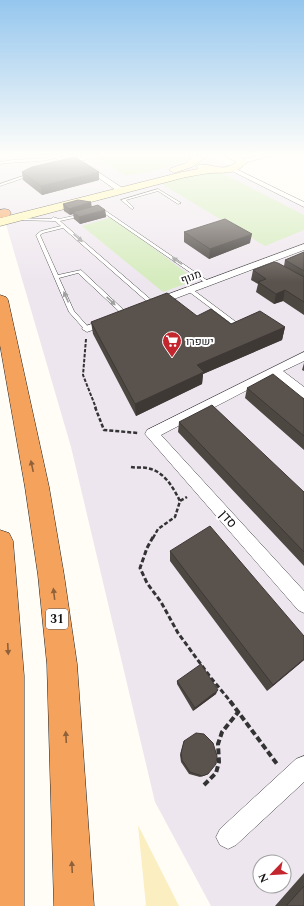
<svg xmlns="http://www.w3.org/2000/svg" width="304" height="906" font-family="Spectral,Heebo,serif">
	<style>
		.industrial { fill: #eee6ef; fill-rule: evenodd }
		.green { fill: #d5ebbd }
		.sand { fill: #fbeec1 }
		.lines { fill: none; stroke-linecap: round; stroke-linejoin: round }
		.lane-casing { stroke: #444; stroke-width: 1 }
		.street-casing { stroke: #444; stroke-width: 1 }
		.secondary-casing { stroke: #333; stroke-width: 1 }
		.highway-casing { stroke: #222; stroke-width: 1 }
		.path-far3 { stroke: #333; stroke-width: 2; stroke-dasharray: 3.5 1.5; stroke-linecap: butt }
		.path-far2 { stroke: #333; stroke-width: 2.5; stroke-dasharray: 4 2; stroke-linecap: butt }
		.path-far1 { stroke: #333; stroke-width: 3; stroke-dasharray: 5 2.5; stroke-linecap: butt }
		.path { stroke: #333; stroke-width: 4; stroke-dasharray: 6 3; stroke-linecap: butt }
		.lane { fill: #fff; fill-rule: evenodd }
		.street { fill: #fff; fill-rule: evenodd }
		.secondary { fill: #fff6b0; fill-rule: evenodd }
		.highway { fill: #f5a25d; fill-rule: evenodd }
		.wall { fill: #4d4742 }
		.shaded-wall { fill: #3f3936 }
		.building { fill: #5a524d; stroke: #3f3936 }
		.oneway { fill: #a0a0a0 }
		.oneway2 { fill: #8e613b }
		.labels { text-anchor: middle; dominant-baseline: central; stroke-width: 4; stroke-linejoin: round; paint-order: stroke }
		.far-street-label { font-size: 11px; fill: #111; stroke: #fff }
		.far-poi-label { font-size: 11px; fill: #111; stroke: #fff; text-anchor: start }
		.shield { fill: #fff; stroke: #585858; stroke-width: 1 }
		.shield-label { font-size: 12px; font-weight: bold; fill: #111 }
		.street-label { font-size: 13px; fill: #111; stroke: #fff }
	</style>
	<rect width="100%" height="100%" fill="#fffdf5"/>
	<path class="industrial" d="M0 155H209L304 202V906H211L155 802 71 447 3 214 0 213ZM260 862H284V886H260Z"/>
	<path class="green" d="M92 155H185L186 160C173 167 139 175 125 175Z
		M220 172 304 215V230L265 246 160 183 204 173Z
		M112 217 196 280 163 292 82 226Z"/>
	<path class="sand" d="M138 825 179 906H146Z"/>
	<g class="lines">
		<defs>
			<path id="lane" d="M52 155H56L54 158C41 163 16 161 0 164V162L12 160 47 158Z
				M29 174 32 175 0 186V184Z
				M158 189 181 203 178 204 158 191 126 200 133 207V209H132L121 200Z
				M98 207H100L211 283 207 284 98 209Z
				M82 214H83V216L60 221 156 304 151 305 63 228 43 233 40 235 58 275 81 270 128 314 127 315H123L78 273 59 278 74 311 90 329 87 331 85 330 69 312 36 235 41 231 61 226 55 221 15 220 13 219 15 218 51 219 53 217 59 219Z
				M188 289H192L240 325V327H236L188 291Z"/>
			<path id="street" d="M51 155C59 155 65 159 73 159 80 158 86 153 91 156 81 165 61 165 51 155Z
				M261 155H273L248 162 241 165 238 163 244 159Z
				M82 164H86L127 191 123 193H120L82 166Z
				M232 167 304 202V207L230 170V168Z
				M304 244V250L158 305H150L149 303 150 301Z
				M109 318 113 319 114 321 113 323 87 332 82 329 83 327Z
				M304 352V361L283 371 304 387V398L300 397 274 376 161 435 304 591V613L298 610 145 434 147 430Z
				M304 756V782L236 845 228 849 220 845 216 837 220 829 296 759Z"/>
			<path id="secondary" d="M195 155H209L192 167 174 173 169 170 171 168 186 163Z
				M223 155H236L243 158 246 163C236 175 224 172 211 173 201 174 192 176 182 178L0 226V218L182 172 198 169 196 167 198 165C211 162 222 174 236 162Z"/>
			<path id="highway" d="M5 209 9 210 11 213 9 216 0 218V210Z
				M0 295 6 297 8 300 49 487 64 575 77 664 94 906H54L47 664 38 575 25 487 0 345Z
				M0 530 9 533 13 541 24 676V906H0Z"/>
		</defs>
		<use href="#lane" class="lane-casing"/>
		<use href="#street" class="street-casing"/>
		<use href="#secondary" class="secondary-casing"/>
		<use href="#highway" class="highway-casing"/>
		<path class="path-far3" d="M86 339 83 375 96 408"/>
		<path class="path-far2" d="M95 407 104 430 138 433
			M131 467C136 468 142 467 147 468 164 471 173 487 180 501
			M153 538 158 529 175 517 180 501 187 497"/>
		<path class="path-far1" d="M153 537 147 548 140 568 147 583 161 602 178 633 211 678 231 702"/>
		<path class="path" d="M230 701 277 764
			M204 785 216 773 219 762 218 744 222 732 239 711"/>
		<use href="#lane" class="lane"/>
		<use href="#street" class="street"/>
		<use href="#secondary" class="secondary"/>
		<use href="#highway" class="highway"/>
	</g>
	<path class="wall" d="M22 172 99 180 42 195 23 180Z
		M63 204 92 207 105 210 106 217 80 224 74 219 73 214 70 215 64 211Z
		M184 232 250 243 209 259 184 242Z
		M304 252V315L283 301 274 304 256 292 258 284 251 280 253 270 284 266 285 260Z
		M197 316 231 324 285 327 282 340 203 374 202 384 136 416 93 334 91 322Z
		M304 363V371L302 370Z
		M247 388 304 399V450L245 398Z
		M179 422 304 492V566L178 432Z
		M170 551 304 660 267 691 170 561Z
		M177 681 216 694 193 711 177 684Z
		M184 741 206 775 200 777 189 774 181 762 180 755Z
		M304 873V906H275Z"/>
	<path class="shaded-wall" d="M99 172V180L42 195 41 186Z
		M91 202 92 208 73 212V214L70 215 69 209Z
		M105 210 106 217 80 224 79 217Z
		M252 234 250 243 209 259 210 249Z
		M285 290 283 301 274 304 276 294Z
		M285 327 282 340 203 374 202 384 136 416 135 404 197 365Z
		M304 659V660L267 691 273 685Z
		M218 690 216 694 193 711 195 708Z"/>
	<path class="building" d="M75 157 99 172 41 186 22 172 32 167Z
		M78 200 91 202 69 209 63 204Z
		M98 205 105 210 79 217 73 212Z
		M225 219 252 234 210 249 184 232Z
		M304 252V271L285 260Z
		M274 262 278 263 304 277V302L285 290 276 294 258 282 266 279 253 270Z
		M167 293 197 316 211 309 231 324 260 311 285 327 197 365 204 372 135 404 91 322Z
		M273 374 304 399V436L247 388Z
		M212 405 304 492V552L179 422Z
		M210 526 304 636V659L273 685 170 551Z
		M201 664 218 690 195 708 177 681Z
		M196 733 204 734 213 743 217 756 216 764 208 774 202 776 190 772 182 760 181 753 184 741Z
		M304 886V906H286Z"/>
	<defs><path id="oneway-solid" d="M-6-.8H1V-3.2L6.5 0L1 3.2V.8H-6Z"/></defs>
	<g class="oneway">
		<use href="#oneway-solid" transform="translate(78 238) rotate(41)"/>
		<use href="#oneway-solid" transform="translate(177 261) rotate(-146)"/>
		<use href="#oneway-solid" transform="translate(66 297) rotate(-114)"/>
		<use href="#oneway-solid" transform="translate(111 301) rotate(43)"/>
	</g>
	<g class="oneway2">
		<use href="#oneway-solid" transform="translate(32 466) rotate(-102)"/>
		<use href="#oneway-solid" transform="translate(54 594) rotate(-97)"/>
		<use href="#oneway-solid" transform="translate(8 649) rotate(87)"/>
		<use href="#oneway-solid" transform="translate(66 737) rotate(-93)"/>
		<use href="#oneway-solid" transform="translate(72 867) rotate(-93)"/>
	</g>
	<linearGradient id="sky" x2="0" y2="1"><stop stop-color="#95c6ee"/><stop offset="0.55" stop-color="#fffefa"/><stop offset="1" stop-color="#fffefa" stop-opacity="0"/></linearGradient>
	<rect width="304" height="282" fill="url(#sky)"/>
	<defs>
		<symbol id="supermarket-pin" viewBox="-11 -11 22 30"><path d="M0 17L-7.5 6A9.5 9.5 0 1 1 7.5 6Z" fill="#c4262e" stroke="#fff"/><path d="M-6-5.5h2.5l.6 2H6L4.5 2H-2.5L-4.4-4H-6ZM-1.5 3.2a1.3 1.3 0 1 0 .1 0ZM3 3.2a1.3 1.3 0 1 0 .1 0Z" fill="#fff"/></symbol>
	</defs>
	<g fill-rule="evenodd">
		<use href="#supermarket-pin" x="161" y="330" width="22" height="30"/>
	</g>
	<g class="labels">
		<g class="far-street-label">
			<text transform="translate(191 277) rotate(-21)">מנוף</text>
		</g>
		<g class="far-poi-label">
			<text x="186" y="341">ישפרו</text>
		</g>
		<rect class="shield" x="46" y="609" width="22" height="20" rx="3"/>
		<g class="shield-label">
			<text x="57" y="619">31</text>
		</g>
		<g class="street-label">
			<text transform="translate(228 519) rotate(48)">סדן</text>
		</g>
	</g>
	<g transform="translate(272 874) rotate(245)"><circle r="19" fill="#ffffff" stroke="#a0a0a0"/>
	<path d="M0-3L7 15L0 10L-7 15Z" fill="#c4262e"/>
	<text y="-6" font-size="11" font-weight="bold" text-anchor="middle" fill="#111111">N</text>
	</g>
</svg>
